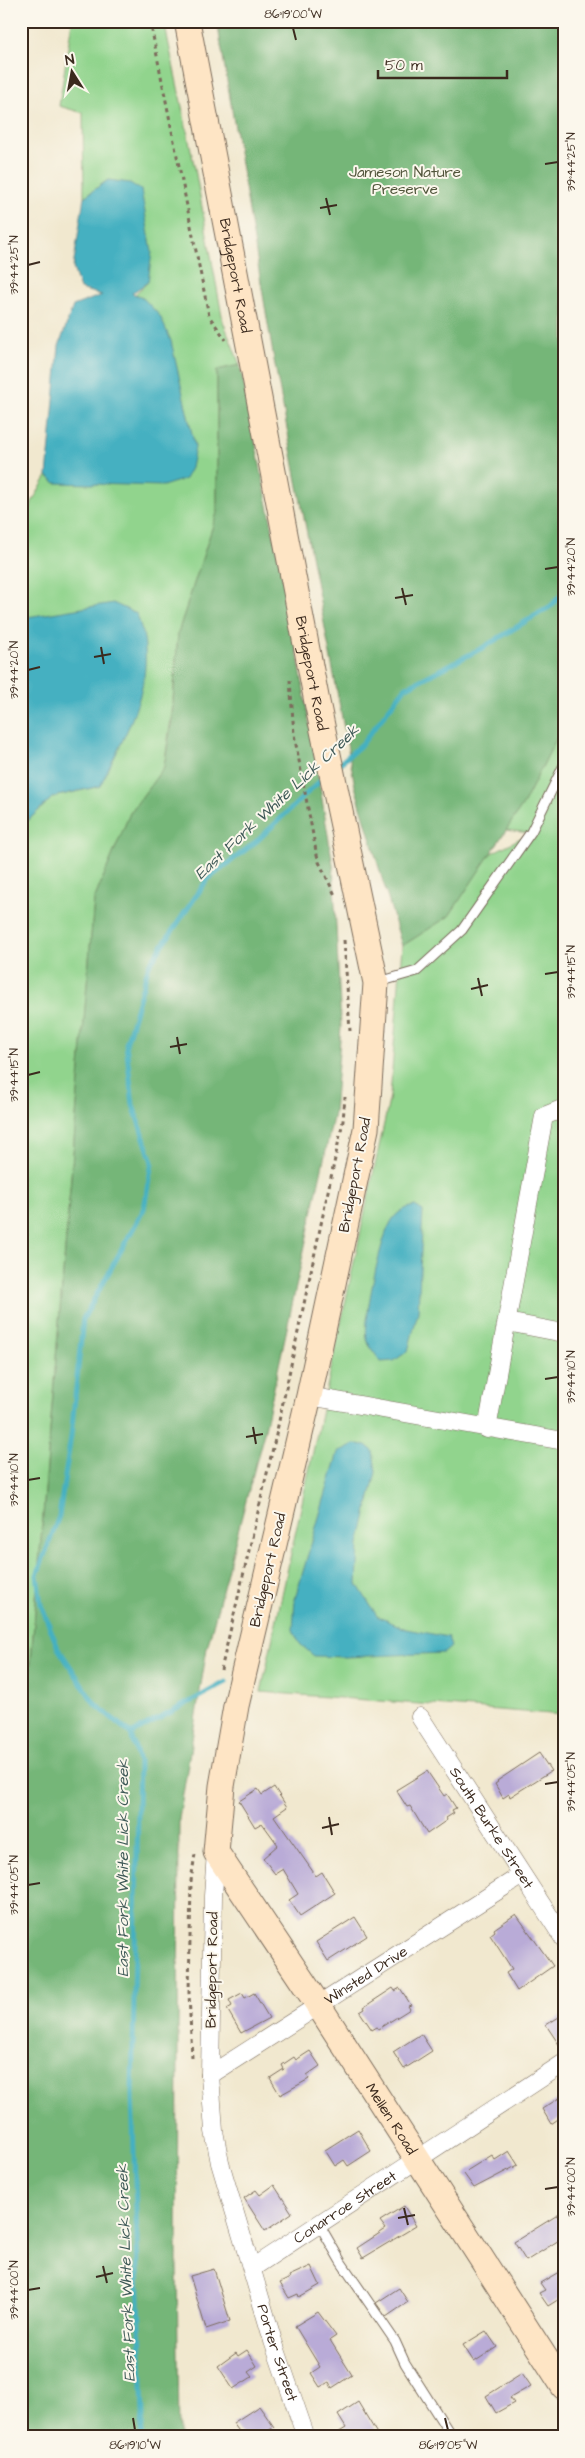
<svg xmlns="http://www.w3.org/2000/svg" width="585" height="2458" font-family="'Architects Daughter',sans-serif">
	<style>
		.green { fill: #91d48d; stroke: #667f56 }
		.forest { fill: #74b678; stroke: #58704b }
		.water { fill: #44b0c1; stroke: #406d70 }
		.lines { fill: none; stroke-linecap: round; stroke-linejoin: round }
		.stream { stroke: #44b0c1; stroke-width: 5 }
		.building { fill: #b9abd7 }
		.lane-casing { stroke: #7b6c5c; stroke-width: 11 }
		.street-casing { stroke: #7b6c5c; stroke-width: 19 }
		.secondary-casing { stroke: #7b6c5c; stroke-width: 27 }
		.path { stroke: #7b6c5c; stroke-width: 3; stroke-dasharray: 4 4; stroke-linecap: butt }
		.lane { stroke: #fff; stroke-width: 9 }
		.street { stroke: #fff; stroke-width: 18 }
		.secondary { stroke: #fee5c5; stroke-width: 25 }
		.ticks { fill: none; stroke: #3b2a1e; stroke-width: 2 }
		.labels { text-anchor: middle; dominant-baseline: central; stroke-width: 4; stroke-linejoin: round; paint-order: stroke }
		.park-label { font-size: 15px; fill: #50543a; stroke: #fbf7ec }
		.street-label { font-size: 15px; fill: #3b2a1e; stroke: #fbf7ec }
		.water-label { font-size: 16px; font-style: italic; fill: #3e5957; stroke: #fbf7ec }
		.neatline { fill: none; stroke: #3b2a1e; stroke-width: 2 }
		.ticks-label { font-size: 12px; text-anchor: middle; fill: #3b2a1e }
	</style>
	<rect width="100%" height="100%" fill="#fbf7ec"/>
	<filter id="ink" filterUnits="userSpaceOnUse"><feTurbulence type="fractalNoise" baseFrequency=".02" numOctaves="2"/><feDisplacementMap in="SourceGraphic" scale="10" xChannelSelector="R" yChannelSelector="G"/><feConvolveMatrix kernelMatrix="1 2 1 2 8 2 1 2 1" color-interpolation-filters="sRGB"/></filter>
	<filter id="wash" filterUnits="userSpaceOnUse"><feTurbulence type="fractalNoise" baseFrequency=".0096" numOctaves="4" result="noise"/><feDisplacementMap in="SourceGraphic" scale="20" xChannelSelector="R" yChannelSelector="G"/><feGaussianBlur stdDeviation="1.12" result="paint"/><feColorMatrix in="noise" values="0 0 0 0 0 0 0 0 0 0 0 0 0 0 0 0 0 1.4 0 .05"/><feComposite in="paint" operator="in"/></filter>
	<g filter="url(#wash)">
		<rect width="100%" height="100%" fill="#f1e8cf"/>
		<path class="green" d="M72 21H164L195 169 223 321 240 365 217 370V513L178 633 172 712 164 767 130 813 94 900 21 1779V827L53 797 100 786 21 624V550L32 502 47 476 57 483 144 299 135 294 148 282 108 180 84 197 83 113 59 106Z
			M564 723V1715L261 1692 390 1096 402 946 449 916 490 854 530 833 506 830 524 803Z"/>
		<path class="forest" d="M217 21H564V723L524 803 449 916 402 946 355 786 274 360Z
			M240 365 298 656 333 865 341 1027 334 1113 265 1429 207 1648 179 1819 177 2263 179 2437H21V1782L94 900 130 813 164 767 172 719 178 633 217 513V370Z"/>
		<path class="water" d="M108 180 130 183 141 190 152 252 148 282 132 293 144 299 160 316 171 341 195 447 191 468 185 479 163 486 56 483 47 476 59 346 73 306 102 295 80 289 73 268 84 197Z
			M113 603 137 614C140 625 145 637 145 648 149 697 121 743 100 786L53 797 21 827V618Z
			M415 1206 423 1211 418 1312 408 1351 394 1361 381 1362C376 1355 369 1347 367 1339 363 1321 380 1242 389 1226 394 1214 403 1208 415 1206Z
			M354 1444 366 1445 373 1451 376 1472 359 1544 357 1584 377 1616 406 1629 448 1637 451 1647 444 1653 345 1657 314 1656 300 1644 293 1630 295 1599 338 1452Z"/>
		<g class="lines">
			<path class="stream" d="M338 765 362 744 405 688 484 647 551 606 564 592
				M131 1734 226 1682
				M141 2437 143 2416 132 2094 139 1762 131 1734 95 1704 58 1648 41 1605 37 1575 59 1516 71 1436 83 1319 144 1209 152 1162 133 1105 126 1044 149 965 207 880 258 840 324 777"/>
		</g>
		<g id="blocks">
			<path class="building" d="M539 1753 551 1771 510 1797 509 1794 503 1798 495 1784 498 1782 497 1781Z
				M427 1771 444 1796 447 1794 456 1808 452 1810 454 1813 446 1818 447 1820 427 1834 410 1806 407 1807 396 1790Z
				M274 1787 287 1807 274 1816 316 1876 322 1872 335 1893 300 1916 289 1900 298 1894 283 1869 275 1874 263 1858 278 1845 262 1823 255 1827 239 1801 258 1789 262 1795Z
				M516 1914 553 1966 517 1991 506 1973 512 1969 490 1935 495 1931 494 1929Z
				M355 1917 367 1936 328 1961 316 1942Z
				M393 1988 395 1991 400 1988 411 2005 408 2006 410 2009 378 2029 377 2027 372 2030 360 2012 365 2009 364 2007Z
				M242 1993 245 1998 254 1993 269 2018 241 2033 227 2009 232 2006 229 2000Z
				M564 2014V2052L546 2025Z
				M421 2034 432 2051 404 2069 393 2052Z
				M310 2051 320 2066 307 2075 309 2079 280 2095 270 2078 284 2069 282 2065 294 2057 296 2060Z
				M564 2095V2115L551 2124 542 2109Z
				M358 2129 371 2151 348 2166 344 2160 335 2166 325 2150Z
				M509 2151 518 2165 474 2188 464 2174 468 2170 492 2155 495 2160Z
				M274 2185 292 2213 265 2231 244 2198 256 2190 260 2195Z
				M404 2206 416 2226 363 2258 357 2248 386 2229 380 2221Z
				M564 2211V2237L526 2261 514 2242Z
				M311 2266 320 2285 299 2297 298 2294 289 2298 280 2283 290 2278 289 2276Z
				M214 2269 230 2321 206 2329 190 2276Z
				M564 2269V2296L548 2306 539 2293 545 2290 540 2283Z
				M399 2288 408 2302 386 2317 376 2303Z
				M318 2312 336 2336 330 2340 352 2375 332 2388 329 2382 320 2387 311 2373 320 2367 295 2326Z
				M486 2331 497 2347 474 2362 463 2345Z
				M247 2350 257 2366 248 2372 252 2377 233 2389 218 2366 236 2353 238 2356Z
				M522 2373 531 2386 510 2398 514 2403 496 2413 486 2396Z
				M358 2402 379 2437H331L346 2428 338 2415Z
				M259 2406 274 2427 259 2437H243L233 2423Z"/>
		</g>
	</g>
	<g filter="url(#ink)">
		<use href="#blocks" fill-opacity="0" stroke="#7b6c5c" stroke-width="1"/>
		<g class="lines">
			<defs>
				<path id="lane" d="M379 982 417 971 462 930 531 832 564 765
					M319 2224 341 2262 395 2341 405 2363 452 2437"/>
				<g id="street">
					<path d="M507 1322 564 1333"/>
					<path d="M309 1396 564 1441"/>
					<path d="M487 1429 544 1116 564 1108"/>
					<path id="s1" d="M420 1717 564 1939"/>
					<path id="s2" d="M216 1852 213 1896 210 2075 214 2131 220 2163 273 2341 306 2437"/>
					<path id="s3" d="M210 2075 522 1875"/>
					<path id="s4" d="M252 2268 564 2063"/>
				</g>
				<g id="secondary">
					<path id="s5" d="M187 21 317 702 376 983 366 1129 309 1396 236 1706 222 1786 216 1852 319 2006 564 2387"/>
				</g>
			</defs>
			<use href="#lane" class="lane-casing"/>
			<use href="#street" class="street-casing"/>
			<use href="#secondary" class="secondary-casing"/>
			<path class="path" d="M150 21 209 316 226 340
				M290 680 294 734 316 851 319 862 335 895
				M344 940 350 1031
				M221 1670 276 1435 343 1121 345 1097
				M192 2058 189 1993 191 1881 195 1854"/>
			<use href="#lane" class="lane"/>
			<use href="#street" class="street"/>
			<use href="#secondary" class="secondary"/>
		</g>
	</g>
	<path class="ticks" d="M293 28 296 40M545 164 558 162M326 198 330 215M320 208 337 205M28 265 40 262M545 569 558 567M402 588 406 605M395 598 413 595M101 647 104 664M94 657 111 654M28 670 40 667M545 974 558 972M478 978 482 996M471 989 488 985M177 1037 180 1054M170 1047 187 1044M28 1075 40 1072M545 1379 558 1377M253 1427 256 1444M246 1437 263 1434M28 1480 40 1478M545 1784 558 1782M329 1817 332 1835M322 1828 339 1824M28 1885 40 1883M545 2189 558 2187M404 2208 408 2225M398 2218 415 2215M103 2266 107 2283M96 2277 113 2273M28 2290 40 2288M133 2418 135 2430M445 2418 448 2430"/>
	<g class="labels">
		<g class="park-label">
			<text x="405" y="172">Jameson Nature<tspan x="405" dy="17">Preserve</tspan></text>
		</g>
		<g class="street-label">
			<text stroke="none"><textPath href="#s5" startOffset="259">Bridgeport Road</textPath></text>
			<text stroke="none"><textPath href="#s5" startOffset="664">Bridgeport Road</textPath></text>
			<text transform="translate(355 1175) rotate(-79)">Bridgeport Road</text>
			<text transform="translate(268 1570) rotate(-77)">Bridgeport Road</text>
			<text stroke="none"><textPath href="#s1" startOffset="132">South Burke Street</textPath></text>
			<text transform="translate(212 1970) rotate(-89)">Bridgeport Road</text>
			<text stroke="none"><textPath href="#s3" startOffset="185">Winsted Drive</textPath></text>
			<text stroke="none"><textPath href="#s5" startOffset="2185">Mellen Road</textPath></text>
			<text stroke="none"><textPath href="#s4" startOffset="111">Conarroe Street</textPath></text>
			<text stroke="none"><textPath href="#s2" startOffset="510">Porter Street</textPath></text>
		</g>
		<g class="water-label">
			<text transform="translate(277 802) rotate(-43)">East Fork White Lick Creek</text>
			<text transform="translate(123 1868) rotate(-90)">East Fork White Lick Creek</text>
			<text transform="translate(126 2273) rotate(-92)">East Fork White Lick Creek</text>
		</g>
	</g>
	<rect width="585" height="2458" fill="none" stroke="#fbf7ec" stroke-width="55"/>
	<g transform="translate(72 72) rotate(349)" stroke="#fbf7ec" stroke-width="4" paint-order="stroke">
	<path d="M0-4L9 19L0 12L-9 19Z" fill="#3b2a1e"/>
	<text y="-8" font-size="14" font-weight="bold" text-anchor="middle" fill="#3b2a1e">N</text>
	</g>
	<path d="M378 70v8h129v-8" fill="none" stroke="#3b2a1e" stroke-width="2.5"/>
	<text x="385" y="70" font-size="15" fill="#3b2a1e" stroke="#fbf7ec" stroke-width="4" paint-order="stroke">50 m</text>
	<rect x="28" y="28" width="530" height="2402" class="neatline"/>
	<g class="ticks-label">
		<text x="293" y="18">86°19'00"W</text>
		<text transform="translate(571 162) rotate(-90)" y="4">39°44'25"N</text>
		<text transform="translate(14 265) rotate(-90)" y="4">39°44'25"N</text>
		<text transform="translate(571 567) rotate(-90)" y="4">39°44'20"N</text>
		<text transform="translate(14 670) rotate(-90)" y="4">39°44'20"N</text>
		<text transform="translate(571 972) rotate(-90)" y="4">39°44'15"N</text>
		<text transform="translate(14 1075) rotate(-90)" y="4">39°44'15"N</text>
		<text transform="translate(571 1377) rotate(-90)" y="4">39°44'10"N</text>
		<text transform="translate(14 1480) rotate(-90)" y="4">39°44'10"N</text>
		<text transform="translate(571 1782) rotate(-90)" y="4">39°44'05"N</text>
		<text transform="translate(14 1885) rotate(-90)" y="4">39°44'05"N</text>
		<text transform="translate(571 2187) rotate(-90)" y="4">39°44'00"N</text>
		<text transform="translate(14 2290) rotate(-90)" y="4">39°44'00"N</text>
		<text x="135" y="2449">86°19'10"W</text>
		<text x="448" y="2449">86°19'05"W</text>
	</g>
</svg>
